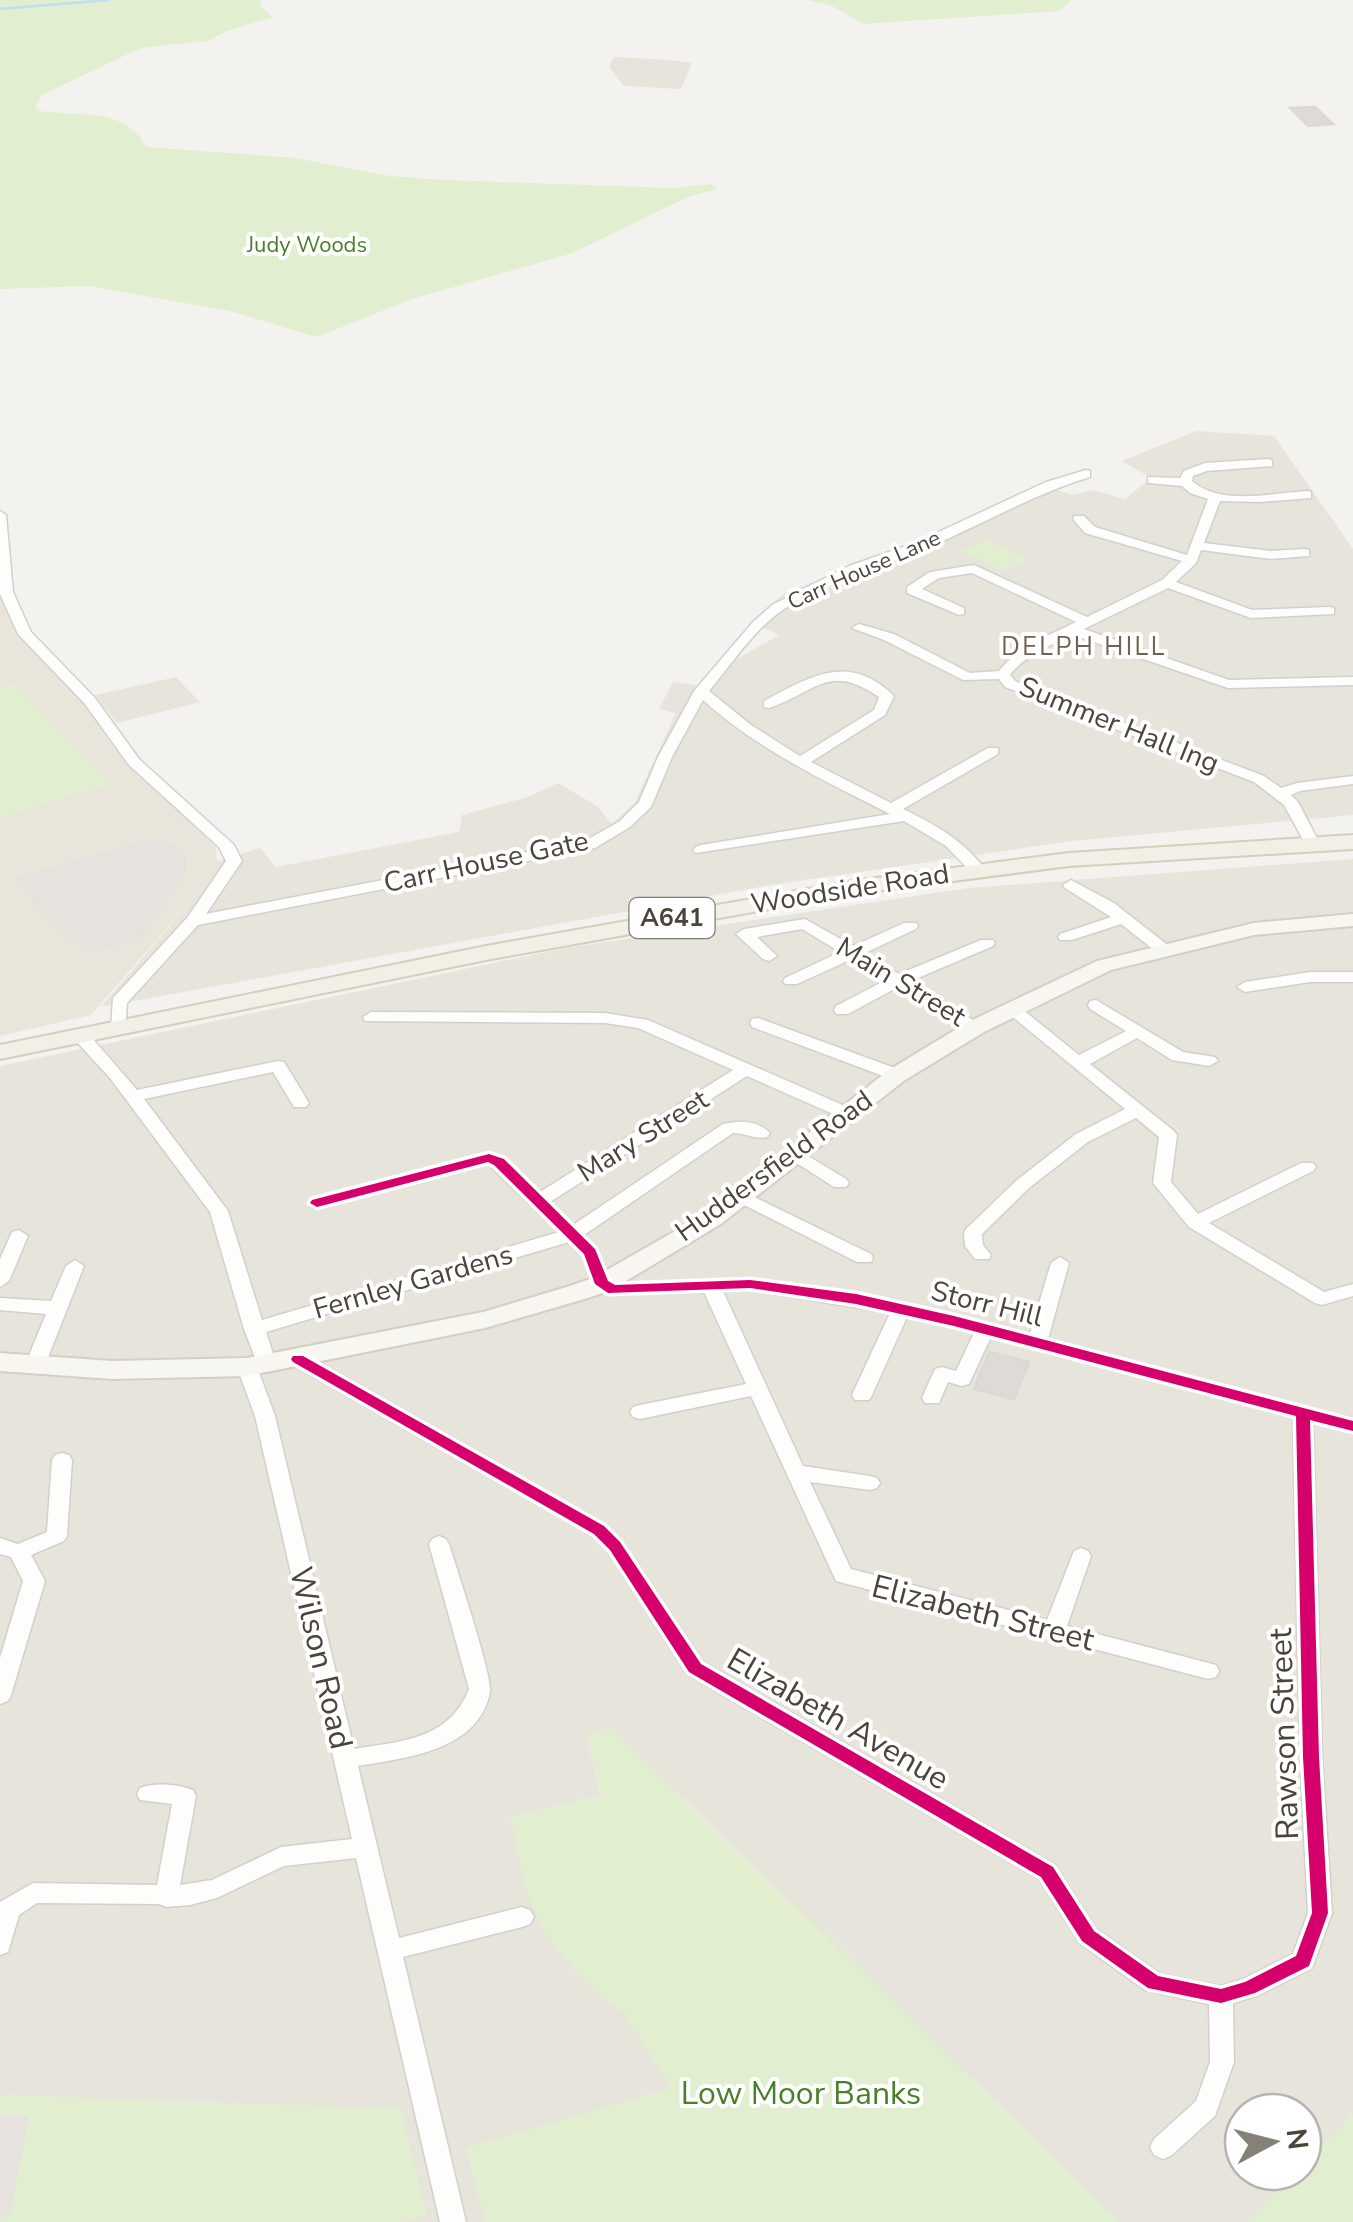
<svg xmlns="http://www.w3.org/2000/svg" width="1353" height="2222" font-family="'Nunito Sans',sans-serif">
	<style>
		.residential { fill: #e7e4dc }
		.education { fill: #eae5da }
		.green { fill: #e1eecf }
		.parking { fill: #e6e3df }
		.lines { fill: none; stroke-linecap: round; stroke-linejoin: round }
		.stream { stroke: #c0ddf1; stroke-width: 2.5 }
		.building { fill: #dedbd6; stroke: #dcd9d4; stroke-width: 2.5 }
		.minor-casing { stroke: #d2d0cb; stroke-width: 3 }
		.secondary-casing { stroke: #d3cfc5; stroke-width: 4 }
		.primary-casing { stroke: #d6cebb; stroke-width: 4 }
		.minor { fill: #fdfdfc; fill-rule: evenodd }
		.secondary { fill: #f7f6f1; fill-rule: evenodd }
		.primary { fill: #f2efe6; fill-rule: evenodd }
		.cycleway-casing { stroke: #fff; stroke-width: 7 }
		.cycleway { fill: #d6006c; fill-rule: evenodd }
		.labels { text-anchor: middle; dominant-baseline: central; stroke-width: 8; stroke-linejoin: round; paint-order: stroke }
		.far-park-label { font-size: 22px; fill: #4a7f2a; stroke: #fff }
		.far-street-label { font-size: 22px; fill: #4b4439; stroke: #fff }
		.far-neighbourhood-label { font-size: 25px; letter-spacing: 2.5px; fill: #6e6250; stroke: #fff }
		.shield { fill: #fff; stroke: #817c74; stroke-width: 2.5 }
		.shield-label { font-size: 25px; font-weight: bold; fill: #4b4439 }
		.street-label { font-size: 28px; fill: #4b4439; stroke: #fff }
		.near-street-label { font-size: 32px; fill: #4b4439; stroke: #fff }
		.near-park-label { font-size: 32px; fill: #4a7f2a; stroke: #fff }
	</style>
	<rect width="100%" height="100%" fill="#f4f2ee"/>
	<path class="residential" d="M614 57 670 60 692 63 681 89 624 86 609 67Z
		M1196 431 1274 436 1353 549V815L1072 841 771 885 101 1007 213 875 217 861 260 848 276 867 459 832 462 815 528 797 558 783 597 806 612 824 635 802 676 713 659 709 673 682 711 687 732 662 779 635 750 622 786 592 919 543 962 522 985 521 1049 488 1074 495 1093 490 1125 499 1151 478 1122 461Z
		M176 677 200 702 117 723 95 695Z
		M1353 859V2114L1303 2165V2112H1243V2172H1296L1247 2222H1119L609 1726 587 1738 671 2089 466 2148 487 2222H402L426 2215 400 2109 0 2095V1066L565 948 969 888Z"/>
	<path class="education" d="M0 592 85 703 114 748 216 847 217 861 213 875 91 1015 0 1036Z"/>
	<path class="green" d="M0 0H261L260 6 273 17 227 31 208 41 146 47 132 52 42 95 35 106 40 111C79 117 125 106 146 147L295 158 390 176 444 180 672 188 712 184 718 189 690 196 570 254 412 299 317 337 230 311 88 286 0 289Z
		M807 0H1071L1060 11 863 24 832 6Z
		M986 540 1028 559 1003 571 961 551Z
		M15 684 110 784 0 818V689Z
		M609 1726 1119 2222H485L466 2148 671 2088 624 2013 597 1995 546 1935 524 1887 511 1816 601 1795 587 1737Z
		M0 2095 400 2109 427 2215 402 2222H0Z
		M1353 2114V2222H1247L1296 2172H1303V2165Z"/>
	<path class="parking" d="M147 840 166 842 178 848 187 857V869L145 931 133 942 115 947 80 946 67 938 13 878Z
		M0 2116H29L10 2217H0Z"/>
	<g class="lines">
		<path class="stream" d="M0 9 108 0"/>
	</g>
	<path class="building" d="M1315 107 1333 124 1308 126 1290 108Z
		M989 1352 1029 1362 1014 1399 974 1389Z"/>
	<g class="lines">
		<defs>
			<path id="minor" d="M1268 459 1272 460V466L1207 471 1193 476 1192 481C1220 506 1272 493 1307 491L1311 492V498L1260 502 1220 501 1204 543 1271 551 1304 549 1309 550V556L1271 559 1201 550 1196 563 1176 582 1252 610 1329 607 1334 608V614L1251 618 1168 588 1084 629 1229 680 1353 677V685L1228 688 1073 635C1051 645 1025 655 1010 675L1015 681 1264 776 1281 788 1297 783 1353 776V784L1300 791 1291 795 1298 802 1320 844 1317 847H1307L1284 805 1254 782 1005 687 999 679 963 680 884 640 852 628 859 624 894 634 970 673 999 671C1017 647 1050 635 1076 622L972 573 939 578 922 589 964 608V614L959 615 907 593V587L930 572 974 565 1087 617 1162 580 1182 561 1085 533 1073 519 1074 516H1084L1095 527 1187 555 1208 499 1190 493 1182 486 1148 483V477L1180 478 1184 471 1205 463Z
				M1086 470 1090 471V477C1034 494 983 524 929 547 880 568 825 580 781 611 753 631 731 665 709 691L751 725 800 756 874 710 879 697C828 662 817 692 769 708L764 707V701C811 676 849 652 894 696L885 715 811 762 891 803 988 748H998V754L903 809C935 824 964 841 986 870L984 873H972L946 846 904 821 696 853 693 850 696 847 701 845 890 814C825 781 758 750 703 700L672 757 651 807 630 827 595 848 198 925 127 1003 125 1032 119 1033 111 1028 113 998 187 918 226 861 219 847 129 765 85 704 18 634 0 594V511L6 515 13 592 31 632 95 698 139 759 234 845 242 861 206 914 585 841 620 821 639 802 658 757 694 691 753 622 772 605 849 566 917 542 1046 482Z
				M1071 880 1114 903 1170 947 1172 950 1170 953H1158L1121 924 1072 940H1060L1058 937 1060 934 1111 917 1065 888 1063 885Z
				M805 919 853 946 904 923H916L918 926 916 929 865 953 899 974 981 940H993L995 943 993 946 911 981 984 1027 976 1032 970 1031 898 987 848 1014H836L834 1010 836 1006 886 980 852 959 797 984H785L783 981 785 978 840 952 802 929 757 937 777 956 769 961 763 959 736 934 744 929Z
				M1310 972H1353V982H1310L1245 992 1237 987 1245 982Z
				M1096 1000 1183 1052 1215 1057 1218 1061 1209 1066 1172 1060 1137 1038 1090 1064 1174 1131 1177 1135 1171 1182 1198 1214 1301 1163H1313L1316 1167 1313 1171 1209 1223 1324 1292 1353 1284V1296L1322 1305 1315 1303 1189 1227 1153 1183 1159 1137 1136 1118 1088 1142 1029 1188 982 1234 983 1245 991 1255 989 1259H975L965 1246 964 1233 966 1229 1017 1180 1076 1134 1125 1109 1003 1009 1011 1004 1017 1005 1079 1055 1126 1031 1090 1009 1088 1005 1090 1001Z
				M371 1012 605 1013 648 1020 854 1110 857 1114 854 1118H842L747 1076 550 1202 573 1225 723 1124C740 1120 757 1120 770 1133L767 1137C756 1140 745 1133 733 1133L584 1235 597 1248 610 1280 616 1284 750 1278 856 1293 1030 1334 1051 1263 1060 1257 1069 1263 1048 1339 1353 1419V1433L1313 1422 1322 1757 1332 1913 1312 1968 1258 1995 1233 2003 1234 2062 1215 2116 1172 2155 1163 2159 1154 2155 1150 2147 1154 2139 1196 2101 1210 2062 1209 2004 1145 1990 1080 1943 1039 1879 687 1674 608 1551 592 1535 291 1364 288 1359 291 1354H305L606 1525 622 1541 703 1662 1055 1865 1096 1929 1160 1974 1221 1986 1243 1979 1293 1954 1308 1913 1300 1757 1293 1417 991 1337 969 1384 962 1386 948 1382 939 1403H925L922 1398 935 1369 942 1367 956 1371 974 1333 907 1317 872 1395 869 1400H855L852 1395 890 1313 750 1290 723 1291 803 1466 870 1476 877 1478 880 1483 877 1488 870 1490 810 1482 851 1569 1047 1620 1074 1551 1081 1548 1088 1551 1091 1556 1067 1626 1216 1665 1219 1671 1216 1677 1208 1679 836 1581 751 1396 640 1419 633 1417 630 1412 633 1407 640 1405 746 1384 704 1292 606 1294 595 1288 582 1255 569 1242 266 1332 276 1363 273 1368H259L244 1329 210 1212 110 1078 75 1040 73 1036 75 1032H87L137 1090 278 1061 284 1062 309 1103 306 1107H294L273 1072 144 1099 228 1211 262 1320 559 1232 488 1164 317 1209 311 1207 308 1203 311 1199 489 1152 505 1158 540 1192 733 1070 638 1028 605 1023 365 1021 363 1017Z
				M758 1018 903 1071 906 1075 897 1080 891 1079 752 1027 750 1023 752 1019Z
				M795 1148 846 1179 849 1183 846 1187H834L789 1158 786 1154Z
				M742 1191 871 1254 873 1258 871 1262H857L736 1201 733 1197Z
				M19 1230 28 1236 9 1281 0 1287V1259L12 1232Z
				M75 1260 84 1266 45 1365 42 1370H28L25 1365 46 1314 0 1310V1298L51 1301 66 1266Z
				M247 1360 254 1362 257 1367 275 1416 354 1749C401 1741 449 1740 469 1689L429 1544 432 1539 439 1536 446 1539 449 1544C456 1567 493 1677 490 1692 479 1751 405 1758 358 1766L399 1938 522 1907 530 1910 534 1917 530 1924 522 1927 403 1957 466 2222H440L356 1858 284 1866 217 1898 190 1905 166 1907 159 1904 37 1903 19 1915 8 1952 0 1955V1902L33 1883 157 1885 172 1804 140 1800 137 1794 140 1788C155 1782 178 1784 193 1790L196 1796 180 1885 212 1880 281 1847 352 1839 255 1416 237 1367 240 1362Z
				M62 1453 69 1455 72 1460 67 1536 64 1541 31 1555 45 1581 11 1695 8 1701 0 1704V1658L23 1581 11 1557 0 1554V1538L18 1544 47 1532 52 1460 55 1455Z"/>
			<path id="secondary" d="M1353 914V926L1254 935 1111 970 984 1032 905 1080 721 1224 611 1290 588 1298 485 1328 247 1376 112 1379 0 1371V1353L112 1361 247 1358 483 1312 570 1286 593 1278 705 1214 889 1070 968 1022 1097 961 1254 923Z"/>
			<path id="primary" d="M1353 835V849L1069 866 853 894 486 960 0 1059V1045L486 946 853 881 1069 853Z"/>
		</defs>
		<use href="#minor" class="minor-casing"/>
		<use href="#secondary" class="secondary-casing"/>
		<use href="#primary" class="primary-casing"/>
		<use href="#minor" class="minor"/>
		<use href="#secondary" class="secondary"/>
		<use href="#primary" class="primary"/>
		<defs>
			<path id="cycleway" d="M489 1154 504 1159 595 1249 608 1281 615 1285 750 1280 856 1294 954 1316 1353 1421V1431L1310 1420 1319 1757 1328 1913 1309 1966 1255 1993 1221 2003 1148 1988 1082 1941 1041 1877 689 1672 610 1550 594 1534 293 1362 291 1359 293 1356H303L604 1526 620 1542 701 1664 1053 1867 1094 1931 1158 1976 1221 1989 1245 1982 1296 1956 1312 1913 1303 1757 1296 1416 954 1326 856 1304 750 1288 608 1293 595 1284 584 1254 494 1165 488 1162 317 1207 310 1203 312 1200Z"/>
		</defs>
		<use href="#cycleway" class="cycleway-casing"/>
		<use href="#cycleway" class="cycleway"/>
	</g>
	<g class="labels">
		<g class="far-park-label">
			<text x="307" y="245">Judy Woods</text>
		</g>
		<g class="far-street-label">
			<text transform="translate(864 570) rotate(-24)">Carr House Lane</text>
		</g>
		<g class="far-neighbourhood-label">
			<text x="1084" y="647">DELPH HILL</text>
		</g>
		<rect class="shield" x="629.5" y="898" width="85" height="40" rx="8"/>
		<g class="shield-label">
			<text x="672" y="918">A641</text>
		</g>
		<g class="street-label">
			<text transform="translate(1119 725) rotate(22)">Summer Hall Ing</text>
			<text transform="translate(486 862) rotate(-12)">Carr House Gate</text>
			<text transform="translate(850 889) rotate(-9)">Woodside Road</text>
			<text transform="translate(901 982) rotate(31)">Main Street</text>
			<text transform="translate(643 1136) rotate(-32)">Mary Street</text>
			<text transform="translate(774 1166) rotate(-36)">Huddersfield Road</text>
			<text transform="translate(413 1282) rotate(-16)">Fernley Gardens</text>
			<text transform="translate(987 1304) rotate(14)">Storr Hill</text>
		</g>
		<g class="near-street-label">
			<text transform="translate(983 1613) rotate(14)">Elizabeth Street</text>
			<text transform="translate(321 1658) rotate(77)">Wilson Road</text>
			<text transform="translate(838 1719) rotate(30)">Elizabeth Avenue</text>
			<text transform="translate(1284 1734) rotate(-92)">Rawson Street</text>
		</g>
		<g class="near-park-label">
			<text x="801" y="2093">Low Moor Banks</text>
		</g>
	</g>
	<g transform="translate(1273 2142) rotate(83)"><circle r="48" fill="#ffffff" stroke="#b7b4b0" stroke-width="2.5"/>
	<path d="M0-8L18 38L0 25L-18 38Z" fill="#868178"/>
	<text y="-15" font-size="28" font-weight="bold" text-anchor="middle" fill="#4b4439">N</text>
	</g>
</svg>
